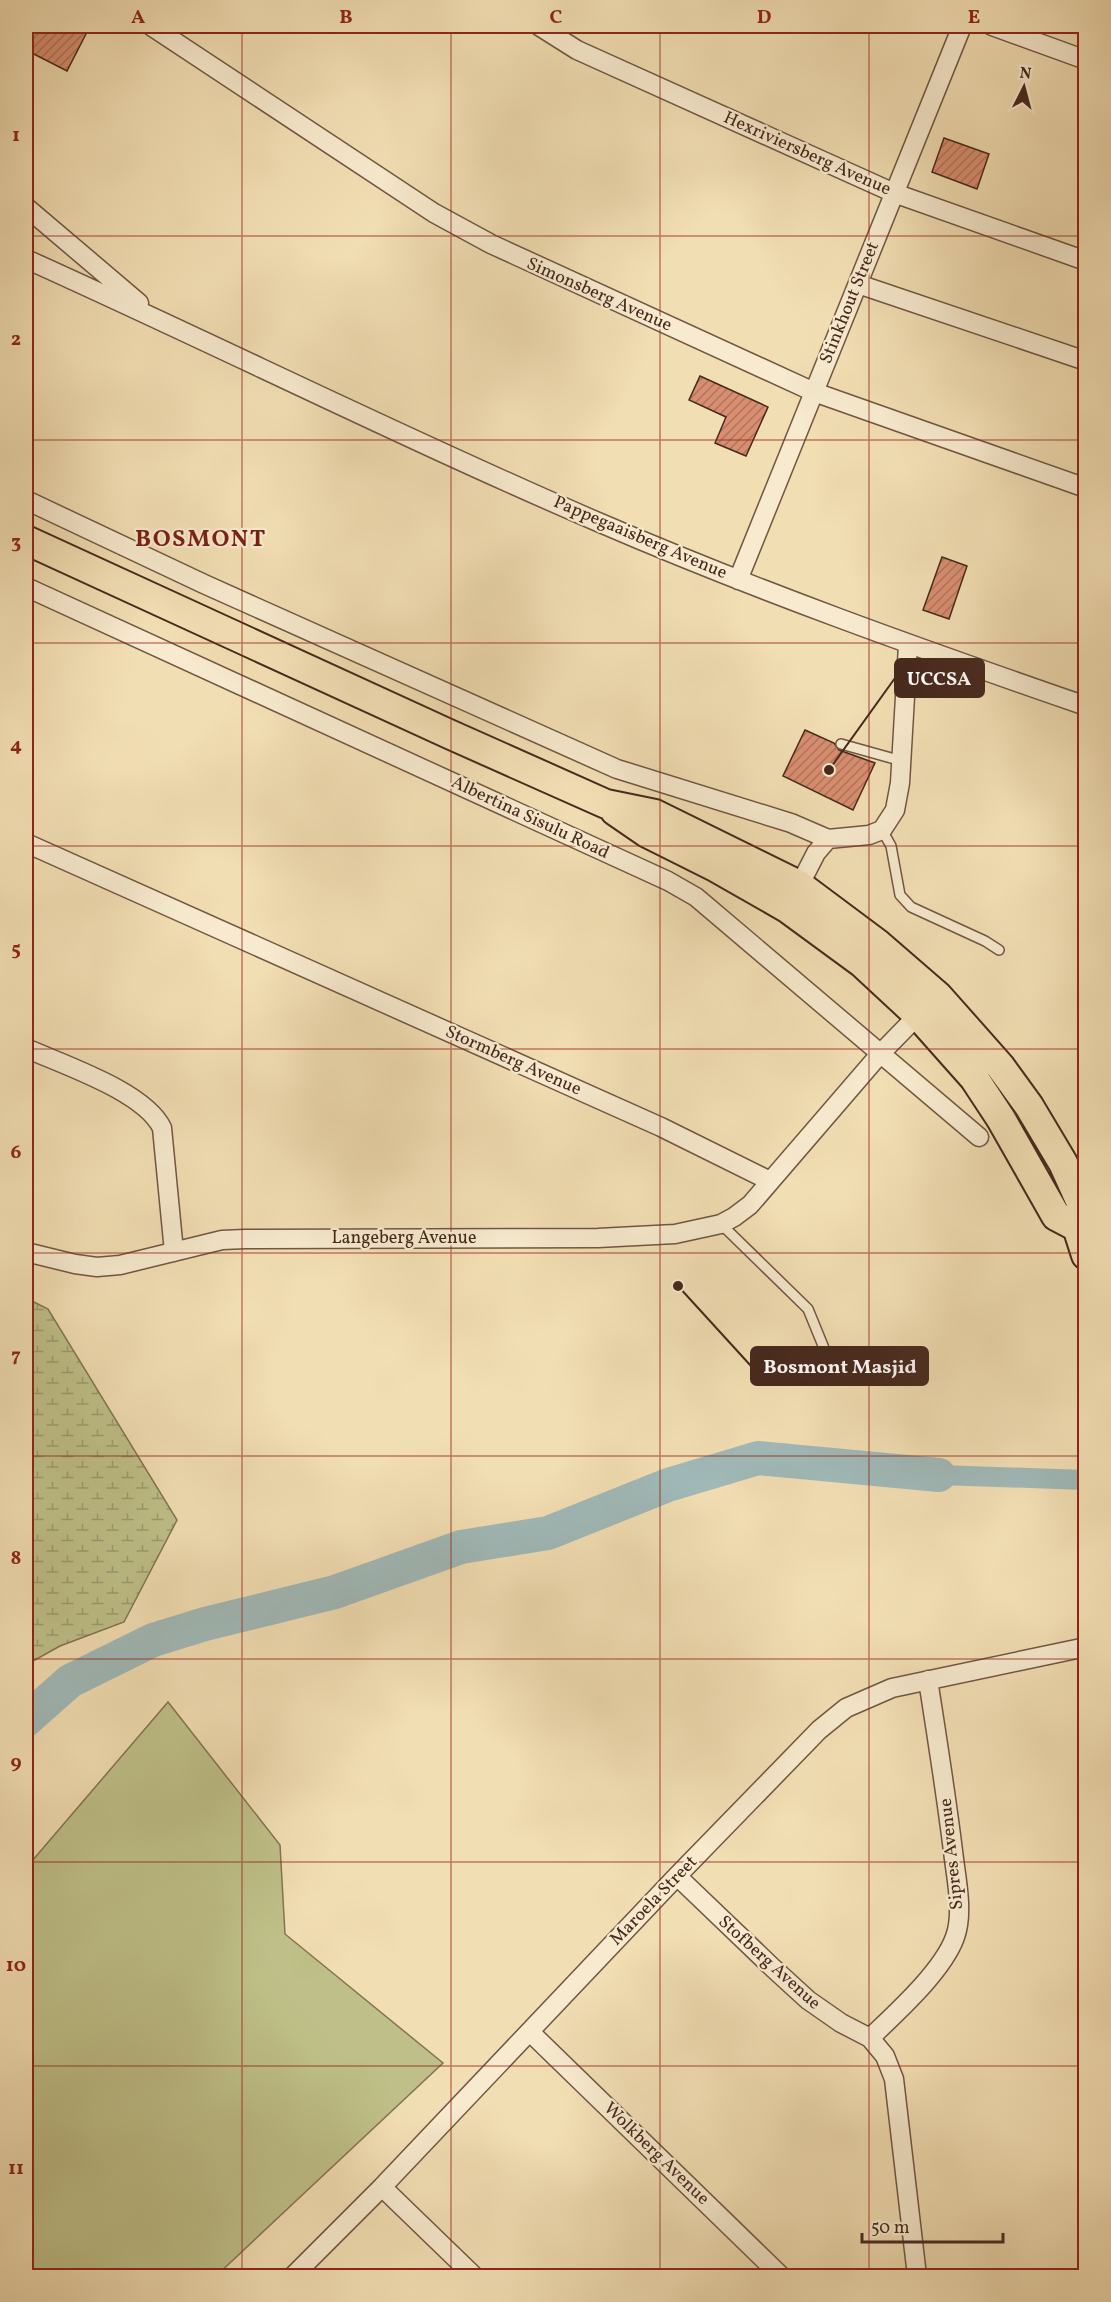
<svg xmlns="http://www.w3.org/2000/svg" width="1111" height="2302" font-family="Vollkorn,serif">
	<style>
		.wetland { fill: url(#wetland-marsh); stroke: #827453; stroke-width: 1.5 }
		.pitch { fill: #bfc089; stroke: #827453; stroke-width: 1.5 }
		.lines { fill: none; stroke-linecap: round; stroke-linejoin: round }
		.canal { stroke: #a0b9b8; stroke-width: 20 }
		.river { stroke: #a0b9b8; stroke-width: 34 }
		.building { fill: url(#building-hatch); stroke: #46281d; stroke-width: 1.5 }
		.service-casing { stroke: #715642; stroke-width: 12 }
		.minor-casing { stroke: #715642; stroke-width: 21 }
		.primary-casing { stroke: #46281d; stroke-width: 32 }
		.service { stroke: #f7eace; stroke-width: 9 }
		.minor { stroke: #f7eace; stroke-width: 18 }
		.primary { stroke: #f2deb3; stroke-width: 28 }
		.grid { fill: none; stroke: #8f2418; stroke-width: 1.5; stroke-opacity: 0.55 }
		.labels { text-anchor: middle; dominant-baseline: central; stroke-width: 4.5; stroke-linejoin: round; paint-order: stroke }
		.street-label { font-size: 18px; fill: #46281d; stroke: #f7eace }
		.district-label { font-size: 24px; font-weight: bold; letter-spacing: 1.5px; fill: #7a1f14; stroke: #f7eace }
		.leader { fill: none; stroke: #46281d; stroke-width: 2 }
		.callout-dot { fill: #46281d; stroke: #f7eace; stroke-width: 2 }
		.callout { fill: #46281d; stroke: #46281d; stroke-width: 2 }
		.callout-label { font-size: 20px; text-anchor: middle; font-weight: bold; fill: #fff }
		.neatline { fill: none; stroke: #8f2418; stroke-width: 2 }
		.grid-label { font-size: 20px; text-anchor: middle; font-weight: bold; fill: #8f2418 }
	</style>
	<defs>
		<pattern id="wetland-marsh" width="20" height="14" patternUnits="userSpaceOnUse" patternTransform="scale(1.5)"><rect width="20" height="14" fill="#bfc089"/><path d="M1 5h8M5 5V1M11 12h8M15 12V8" fill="none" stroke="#9d9c6f"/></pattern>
		<pattern id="building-hatch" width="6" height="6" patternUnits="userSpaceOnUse" patternTransform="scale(1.5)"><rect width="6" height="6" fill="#d88e70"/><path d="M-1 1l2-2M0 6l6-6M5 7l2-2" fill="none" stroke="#b1745b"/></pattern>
	</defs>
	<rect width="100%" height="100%" fill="#f2deb3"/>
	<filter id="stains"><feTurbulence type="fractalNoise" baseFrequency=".00333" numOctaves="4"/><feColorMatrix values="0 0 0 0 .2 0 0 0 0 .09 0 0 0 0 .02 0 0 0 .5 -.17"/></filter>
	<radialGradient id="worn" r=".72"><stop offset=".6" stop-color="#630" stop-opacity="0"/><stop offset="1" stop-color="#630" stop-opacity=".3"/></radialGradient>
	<path class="wetland" d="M26 1298 48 1309 177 1520 124 1622 60 1646 26 1665Z"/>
	<path class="pitch" d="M168 1702 280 1845 285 1934 443 2063 216 2276H26V1868Z"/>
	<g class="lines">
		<path class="canal" d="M939 1475 1086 1480"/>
		<path class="river" d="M26 1720 70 1681 153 1640 205 1624 335 1592 461 1547 548 1533 668 1485 758 1458 939 1475"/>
	</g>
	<path class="building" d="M26 26H90L67 71 26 50Z
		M944 138 989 154 977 189 932 172Z
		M700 376 768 407 746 456 715 443 726 417 689 400Z
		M942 557 967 566 949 619 923 610Z
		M805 730 834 743 839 750 875 763 853 810 783 776Z"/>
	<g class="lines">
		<defs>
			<path id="service" d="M841 744 902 761
				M882 830 891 846 900 895 911 907 985 941 999 950
				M721 1224 808 1309 837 1380"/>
			<path id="minor" d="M151 26 434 213 491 244 814 392 1086 488
				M539 26 577 50 894 193 1086 261
				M992 26 1086 60
				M26 207 139 303
				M26 259C217 345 405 439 598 522 758 591 921 649 1086 706
				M858 284 1086 361
				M26 500 204 584 617 769 791 823 828 839 869 835 882 830 895 810 900 783 908 645
				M738 580 962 26
				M26 587 668 881 696 897 979 1137
				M26 843 661 1127 770 1181
				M795 894 816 853 828 839
				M26 1048C63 1065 144 1091 162 1128L174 1252
				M26 1252 75 1264 97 1267 120 1265 222 1240 245 1239 598 1238 675 1234 721 1224 734 1217 750 1205 880 1054 925 1008
				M677 1876 773 1968 808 2000 841 2023 870 2038 885 2056 894 2079 917 2276
				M530 2032 781 2276
				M870 2038C896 2013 943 1971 955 1937 964 1912 956 1878 953 1851 946 1794 937 1737 928 1680
				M382 2187 474 2276
				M293 2276 382 2187 677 1876 819 1730 846 1708 892 1688 1086 1647"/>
			<path id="primary" d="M26 540 449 734 606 804 655 814 799 885 878 944 938 996 1000 1066 1029 1106 1063 1163 1082 1205 1077 1227 1086 1255
				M615 811 647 833 717 868 787 908 862 963 918 1015 974 1078 1001 1119 1056 1216 1077 1227"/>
		</defs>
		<use href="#service" class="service-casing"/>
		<use href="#minor" class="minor-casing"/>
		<use href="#primary" class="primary-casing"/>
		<use href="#service" class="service"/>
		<use href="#minor" class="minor"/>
		<use href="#primary" class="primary"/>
	</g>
	<path class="grid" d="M242 26V2276M451 26V2276M660 26V2276M869 26V2276M26 236H1086M26 440H1086M26 643H1086M26 846H1086M26 1049H1086M26 1253H1086M26 1456H1086M26 1659H1086M26 1862H1086M26 2066H1086"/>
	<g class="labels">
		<g class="street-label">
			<text transform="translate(807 154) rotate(24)">Hexriviersberg Avenue</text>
			<text transform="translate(599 295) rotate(24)">Simonsberg Avenue</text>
			<text transform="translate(850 303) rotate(-68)">Stinkhout Street</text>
			<text transform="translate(640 538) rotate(23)">Pappegaaisberg Avenue</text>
			<text transform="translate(530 818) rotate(25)">Albertina Sisulu Road</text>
			<text transform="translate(513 1061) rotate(24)">Stormberg Avenue</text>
			<text x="404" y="1238">Langeberg Avenue</text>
			<text transform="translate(952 1854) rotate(-96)">Sipres Avenue</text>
			<text transform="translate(654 1901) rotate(-46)">Maroela Street</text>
			<text transform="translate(769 1963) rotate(42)">Stofberg Avenue</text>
			<text transform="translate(656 2154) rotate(44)">Wolkberg Avenue</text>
		</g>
		<g class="district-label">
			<text x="201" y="540">BOSMONT</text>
		</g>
	</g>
	<path class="leader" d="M829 770L895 678M678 1286L751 1366"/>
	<g class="callout-dot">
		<circle cx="829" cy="770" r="6"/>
		<circle cx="678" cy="1286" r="6"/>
	</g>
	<g class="callout">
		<rect x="895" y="659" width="89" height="38" rx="6"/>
		<rect x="751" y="1347" width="177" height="38" rx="6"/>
	</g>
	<g class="callout-label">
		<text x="939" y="685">UCCSA</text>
		<text x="840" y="1373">Bosmont Masjid</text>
	</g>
	<rect width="1111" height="2302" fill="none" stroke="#f2deb3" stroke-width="66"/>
	<g transform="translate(1024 87) rotate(6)" stroke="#f7eace" stroke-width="4.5" paint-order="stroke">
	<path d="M0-4.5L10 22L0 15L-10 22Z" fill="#46281d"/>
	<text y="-9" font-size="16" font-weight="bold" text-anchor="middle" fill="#46281d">N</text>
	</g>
	<path d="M862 2233v9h141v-9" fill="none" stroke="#46281d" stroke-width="3"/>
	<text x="871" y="2233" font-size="18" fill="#46281d" stroke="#f7eace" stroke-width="4.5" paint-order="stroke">50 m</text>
	<rect x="33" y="33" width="1045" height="2236" class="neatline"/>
	<g class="grid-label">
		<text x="138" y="23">A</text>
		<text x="346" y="23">B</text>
		<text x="556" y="23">C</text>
		<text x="764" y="23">D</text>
		<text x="974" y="23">E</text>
		<text x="16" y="141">1</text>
		<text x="16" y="345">2</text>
		<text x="16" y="548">3</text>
		<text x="16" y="751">4</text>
		<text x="16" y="955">5</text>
		<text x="16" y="1158">6</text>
		<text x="16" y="1361">7</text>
		<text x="16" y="1564">8</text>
		<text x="16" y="1768">9</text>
		<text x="16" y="1971">10</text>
		<text x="16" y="2174">11</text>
	</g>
	<rect width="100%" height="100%" filter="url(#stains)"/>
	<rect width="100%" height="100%" fill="url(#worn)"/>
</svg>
